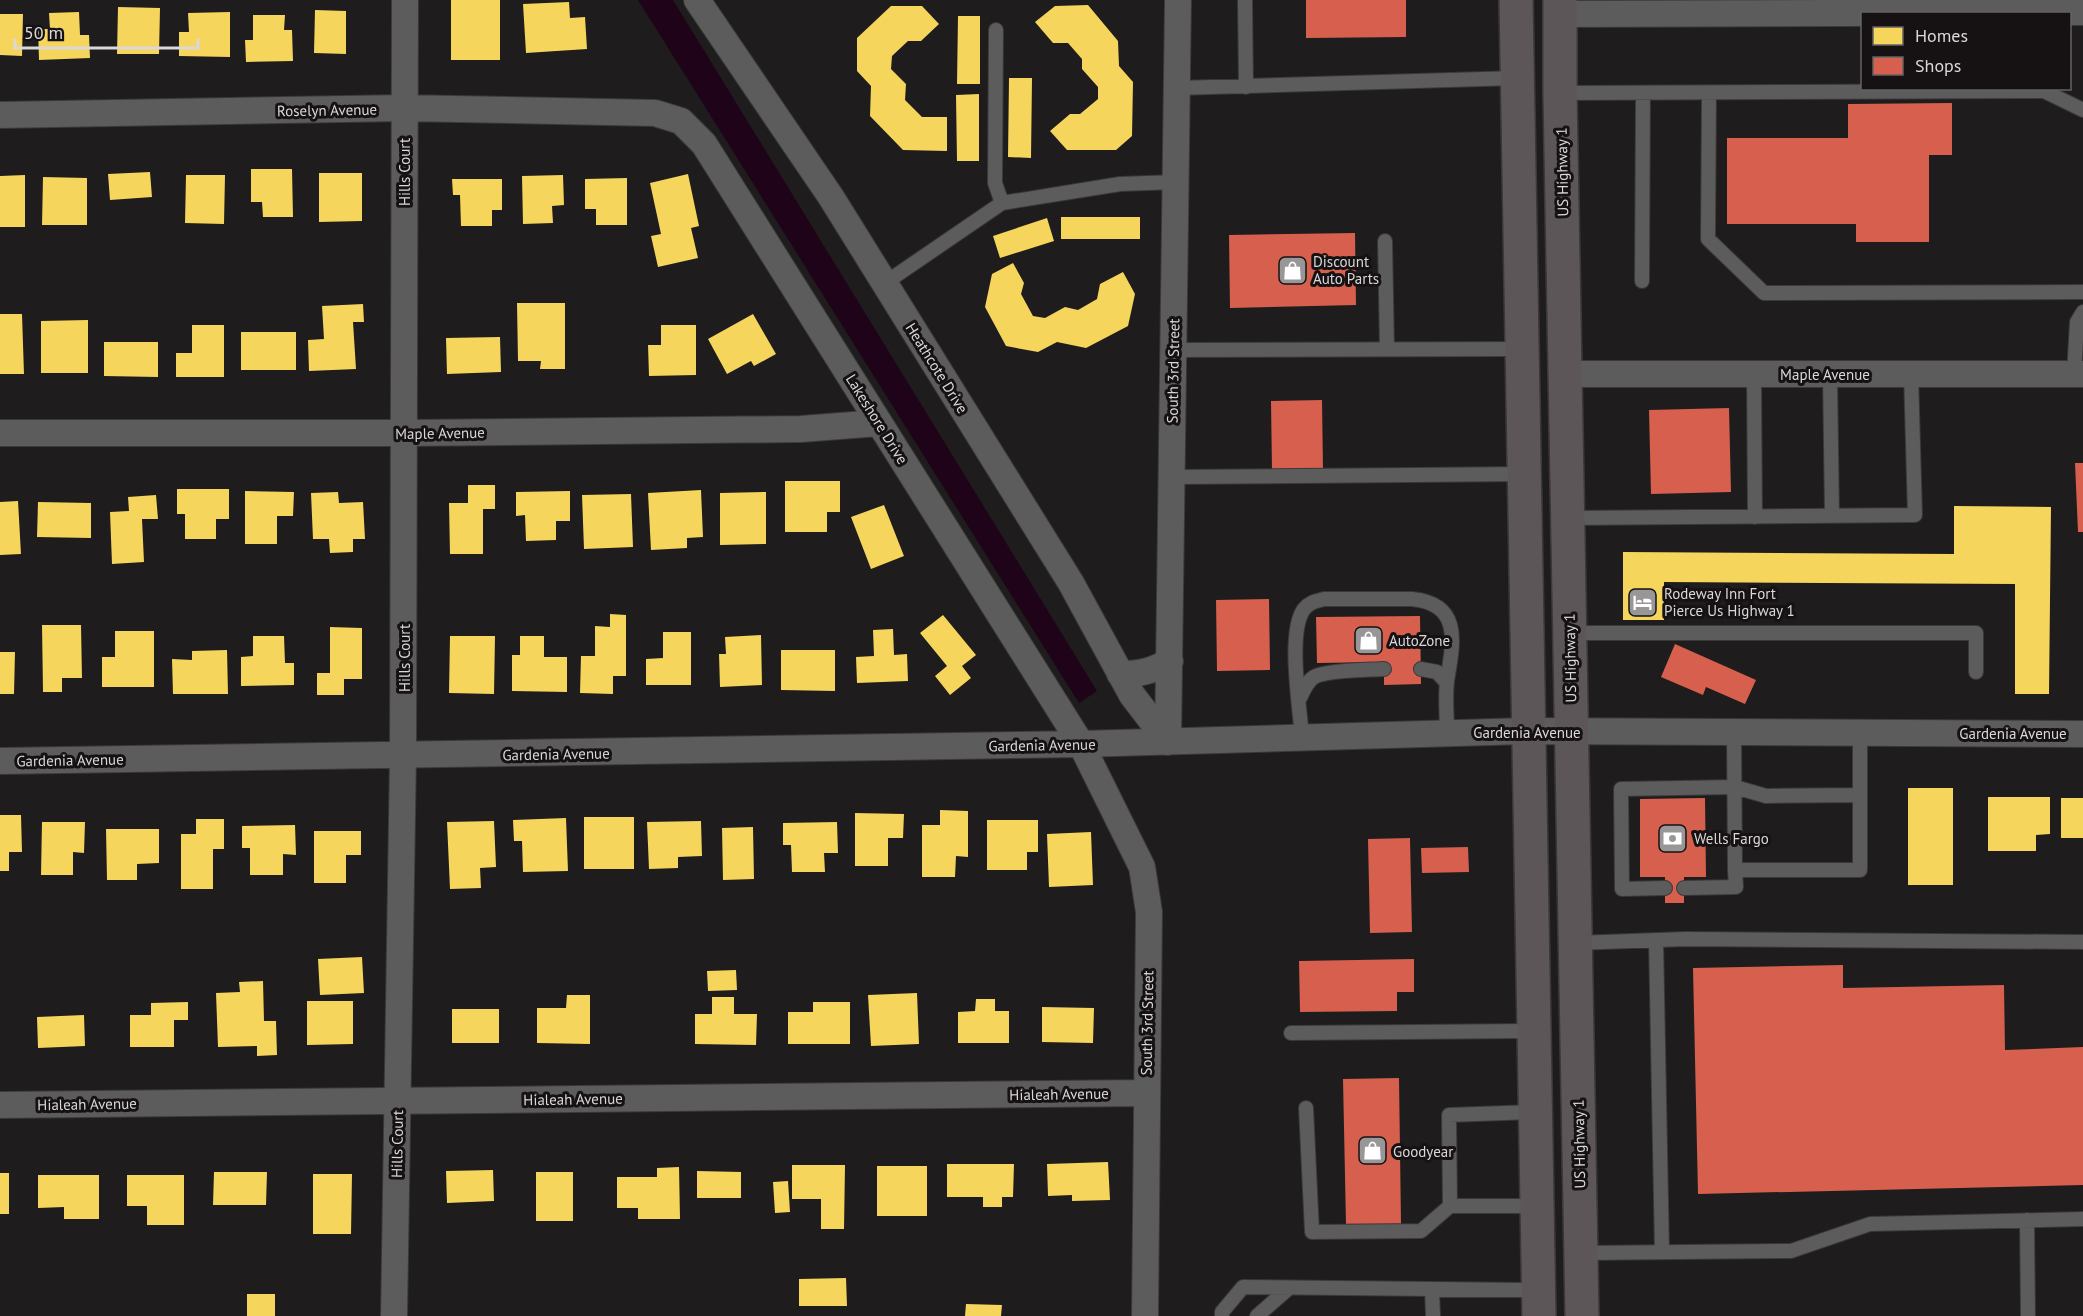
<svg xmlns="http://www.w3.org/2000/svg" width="2083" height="1316" font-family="'PT Sans',sans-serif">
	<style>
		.water { fill: #1f0318 }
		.homes { fill: #f6d55c }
		.shops { fill: #d6604d }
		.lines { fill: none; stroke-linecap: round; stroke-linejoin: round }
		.lane-casing { stroke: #3a3839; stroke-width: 16 }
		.street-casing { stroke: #3a3839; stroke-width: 28 }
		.primary-casing { stroke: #3a3839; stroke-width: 36 }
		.lane { stroke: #5d5c5d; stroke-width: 14 }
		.street { stroke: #5d5c5d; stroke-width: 26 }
		.primary { stroke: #5c5659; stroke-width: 33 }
		.labels { text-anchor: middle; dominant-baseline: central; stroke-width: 6; stroke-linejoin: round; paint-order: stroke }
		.street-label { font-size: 15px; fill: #dad8d9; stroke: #161214 }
		.poi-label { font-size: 15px; fill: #dad8d9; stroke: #161214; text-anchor: start }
	</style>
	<rect width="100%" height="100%" fill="#1e1c1d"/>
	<path class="water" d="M638 0H673L1097 691 1079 703Z"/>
	<path class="homes" d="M451 0H500V60H451Z
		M569 2 570 18 585 17 587 49 526 53 523 4Z
		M1088 5 1118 41 1119 66 1133 82 1132 136 1116 150H1067L1050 131 1070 114H1080L1098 99V87L1082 69V59L1068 43H1053L1035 22 1055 6Z
		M891 6H922L939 24 921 41H908L892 56 891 69 906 84 905 100 922 117H947V151L903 150 870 116 871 86 857 71V38Z
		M118 7 160 8 159 54H117Z
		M315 10 346 11V54L314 53Z
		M79 12 80 35H89L90 58 39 60 38 29H50L49 13Z
		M230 12V57L179 56V32H189L188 13Z
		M0 14H23L22 56 0 55Z
		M253 15H285L284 30H292L293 61 246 62 245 40H253Z
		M958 16H980V84H957Z
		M1009 78H1032L1031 158 1008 157Z
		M979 94V161H957L956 95Z
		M251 169H292L293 217H263L262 202H251Z
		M150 172 152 197 110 200 108 174Z
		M319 173H362V221L319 222Z
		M688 174 699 226 691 228 698 258 658 267 651 236 661 234 650 183Z
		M25 175V227H0V176Z
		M186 175H225L224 224 185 223Z
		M563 175 564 205 552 206 553 223 523 224 522 176Z
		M43 177 87 178V225H42Z
		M627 178V225H596V209H585V179Z
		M452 179H502V210H492V226H461L460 195H453Z
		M1061 217H1140V239H1061Z
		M1047 218 1054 241 1000 258 993 236Z
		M1013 263 1024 283 1021 294 1033 316 1045 318 1065 307 1078 310 1097 299 1100 284 1123 272 1135 294 1128 326 1086 348 1057 342 1038 352 1006 346 985 307 992 274Z
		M517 303H565V369H540L541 361H518Z
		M363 304 364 322H353L356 369 309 371 308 340 324 339 322 306Z
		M0 314H22L24 374H0Z
		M753 314 776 354 754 366 751 361 727 374 708 339Z
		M88 320V373H41V321Z
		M192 325H224V377H176V353H192Z
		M661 325H696V375L649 376 648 345H661Z
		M241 332H296V370H241Z
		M500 337 501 372 447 374 446 338Z
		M104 342H158V377L104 376Z
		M785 481H840V512H827V532H785Z
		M468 485H495V509H483V554H450L449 503H468Z
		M177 489H229V519H216V539H185V514H177Z
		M701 490 703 537 687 538V548L651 550 648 493Z
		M245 491 294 492 293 516H277V544H245Z
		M570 491V521H556V540L526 541 525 515 516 516V492Z
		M338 492 339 503 363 502 365 539H353V552L330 553 329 539H313L311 493Z
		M766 492V544L720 545V493Z
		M631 494 633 547 584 549 582 495Z
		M156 495 158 519H142L144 562 112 564 110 512 129 511 128 497Z
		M18 501 21 554 0 555V502Z
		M38 502 91 503V538L37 537Z
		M884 505 904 556 871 569 851 517Z
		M1954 506 2051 507 2049 694H2015V584L1664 582V620H1623V552L1954 554Z
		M610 614 626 615V676H613V694L580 693 581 656H595V626L610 627Z
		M943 615 976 655 962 666 971 678 950 695 935 676 947 666 920 633Z
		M42 625H81L82 678H62V692H43Z
		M330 627 362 628V679H344V695H317V673H330Z
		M893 629 894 655 907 654 908 681 857 683 856 657 874 656 873 630Z
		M115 631H154V687H102V657H115Z
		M663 632H691V685H646V659L663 658Z
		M761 635 762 685 720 687 719 654H726L725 637Z
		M253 636H284L285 663H294V685L241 686V657L253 656Z
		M450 636H495L494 694 449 693Z
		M520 636H544V657H567V692L512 691V655H520Z
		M227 650 228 694H173L172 659 192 660V651Z
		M781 650H835V691L781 690Z
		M0 652H15L14 694H0Z
		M1908 788H1953V885H1908Z
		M1988 797H2050V834L2036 835V851H1988Z
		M2061 798H2083V838H2061Z
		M940 810 968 811V857L956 856 955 877H922V825H940Z
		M855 813 904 814 903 838H888V866H855Z
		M0 815H21L22 852H9V871H0Z
		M584 817H634V869H584Z
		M566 818 568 871 523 872 522 841H514L513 820Z
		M196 819H224V849H213V889H181V834H196Z
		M987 820H1038V852H1027V870H987Z
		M494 821 496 867 480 868 481 888 450 889 447 822Z
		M701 821 702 856 678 857V868L649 869 647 822Z
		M42 822H85L84 853 73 852V875H41Z
		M837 822 838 853H824L825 872H792L791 845H783V823Z
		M295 825 296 855 283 854V875H250V848H242V826Z
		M753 827 754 879 723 880 722 828Z
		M106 829H159V863L137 864V880H107Z
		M314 831H361V855H346V883H314Z
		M1091 832 1093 885 1049 887 1047 834Z
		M362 957 364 993 320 995 318 959Z
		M736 970 737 990 708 991 707 971Z
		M263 981 264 1021H276L277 1055 257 1056V1046L218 1047 216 993 240 992 239 982Z
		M917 993 919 1044 871 1046 868 995Z
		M567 995H590V1044L537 1043V1008H566Z
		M712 997H734V1014H757L756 1045 695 1044V1014H712Z
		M976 999H995V1011H1009V1043H958V1012L975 1011Z
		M307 1001H353V1044L307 1045Z
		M188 1002V1020H174V1047H130V1015H151V1003Z
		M813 1002H850V1044H788V1012H813Z
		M1042 1007 1094 1008 1093 1043 1042 1042Z
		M452 1009H499V1043H452Z
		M84 1015 85 1046 38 1048 37 1017Z
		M1108 1162 1110 1200 1072 1201V1195L1048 1196 1047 1164Z
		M947 1164H1014L1013 1197H1002V1207H983V1197H947Z
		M792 1165H845L844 1229H821V1199H792Z
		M877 1166H927V1216H877Z
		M679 1167 680 1219H638V1208H617V1177H657V1168Z
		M493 1170 494 1201 447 1203 446 1171Z
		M697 1171 741 1172V1198H697Z
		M214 1172H267L266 1205H213Z
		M536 1172H573V1221H536Z
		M0 1173H9V1214H0Z
		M313 1174H352L351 1234H313Z
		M38 1175H99V1219H64V1207L38 1208Z
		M127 1175H184V1225H147V1206H127Z
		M788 1181 790 1212 775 1213 773 1182Z
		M846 1278 847 1306H799V1279Z
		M247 1294H275V1316H247Z
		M966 1304 1002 1305 1001 1316H965Z"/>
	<path class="shops" d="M1306 0H1406V37L1306 38Z
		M1952 103V155H1929V242H1856V224H1727V138H1848V104Z
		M1355 233 1356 305 1230 308 1229 235Z
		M1322 400 1323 471 1272 472 1271 401Z
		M1729 408 1731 492 1651 494 1649 410Z
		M2075 463H2083V532H2078Z
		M1269 599 1270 670 1217 671 1216 600Z
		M1420 616 1421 684 1384 685V662L1317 663 1316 617Z
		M1675 644 1756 680 1745 704 1706 687 1703 695 1661 677Z
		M1705 798 1706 877H1684V903H1665V877H1640V799Z
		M1410 838 1412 932 1370 933 1368 839Z
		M1468 847 1469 872 1422 873 1421 848Z
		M1414 959V992H1397V1011L1300 1012 1299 961Z
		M1843 965V988L2004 985 2005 1050 2083 1047V1185L1698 1194 1693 968Z
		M1399 1078 1401 1224 1346 1225 1343 1079Z"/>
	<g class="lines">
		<defs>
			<path id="lane" d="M1245 0 1246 87
				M996 30 995 183 1002 203
				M1177 88 1518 78
				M1560 93 2044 91 2083 110
				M1709 93 1708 239 1764 293 2083 292
				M1385 241 1387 349
				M1642 281 1643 93
				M885 283 1002 203 1120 184 1176 182
				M1174 350 1523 349
				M1754 374 1755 517
				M1830 374 1832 516
				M2074 374 2077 322 2083 312
				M1172 477 1525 474
				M1568 518 1915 515 1911 374
				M1570 633H1976V672
				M1421 669 1437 672 1447 683
				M1299 700C1303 692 1307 680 1316 676 1331 670 1367 670 1384 669
				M1734 733 1735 870H1860V733
				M1302 738C1300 708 1287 632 1304 609 1310 602 1316 601 1324 599H1412C1463 604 1453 644 1447 681 1445 698 1447 717 1447 733
				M1665 888 1622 889 1621 789 1735 787 1766 796 1860 795
				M1684 888 1736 887 1735 870
				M1656 940 1662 1252
				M1575 943 1686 939 2083 942
				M1291 1033 1534 1031
				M1306 1108 1312 1232 1421 1231 1450 1206
				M1535 1112 1449 1115 1450 1206H1537
				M2027 1220 2028 1316
				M1581 1253 1791 1251 1870 1224 2083 1219
				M1432 1290 1433 1316
				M1222 1316V1312L1243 1287 1538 1290
				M1257 1316 1289 1288"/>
			<path id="street" d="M697 0 831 197 1071 583 1132 695 1168 742
				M1561 14 2083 12
				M0 115 404 108 655 113 681 121 704 144 1081 744 1142 867 1149 912 1145 1316
				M1566 374H2083
				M0 433H404L801 429 879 423
				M1120 674C1140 674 1153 671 1170 661
				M1168 742 1178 0
				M0 761 1081 744 1530 731 2083 734
				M0 1105 1146 1093
				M394 1316 403 756 405 0"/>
			<path id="primary" d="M1516 0 1539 1316
				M1560 0V93L1582 1316"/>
		</defs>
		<use href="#lane" class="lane-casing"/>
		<use href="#street" class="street-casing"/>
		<use href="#primary" class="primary-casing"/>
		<use href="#lane" class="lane"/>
		<use href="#street" class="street"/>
		<use href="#primary" class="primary"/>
	</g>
	<defs>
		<symbol id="shop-square" viewBox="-11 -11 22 22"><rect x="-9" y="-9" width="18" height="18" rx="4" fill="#989697" stroke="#161214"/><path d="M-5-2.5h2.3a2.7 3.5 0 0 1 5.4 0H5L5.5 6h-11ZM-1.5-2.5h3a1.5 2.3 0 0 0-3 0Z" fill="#fff"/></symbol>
		<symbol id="hotel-square" viewBox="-11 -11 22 22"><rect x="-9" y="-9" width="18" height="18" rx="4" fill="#989697" stroke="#161214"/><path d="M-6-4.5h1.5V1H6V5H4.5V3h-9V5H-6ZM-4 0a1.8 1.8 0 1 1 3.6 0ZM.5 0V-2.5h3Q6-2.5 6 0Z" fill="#fff"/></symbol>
		<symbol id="bank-square" viewBox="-11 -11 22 22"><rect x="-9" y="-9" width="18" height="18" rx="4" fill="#989697" stroke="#161214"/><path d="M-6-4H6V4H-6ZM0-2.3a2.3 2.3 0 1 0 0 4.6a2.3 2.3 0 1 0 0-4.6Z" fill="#fff"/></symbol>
	</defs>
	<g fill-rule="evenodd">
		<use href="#shop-square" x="1276" y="254" width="33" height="33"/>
		<use href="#hotel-square" x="1626" y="586" width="33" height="33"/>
		<use href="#shop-square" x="1352" y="624" width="33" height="33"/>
		<use href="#bank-square" x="1656" y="822" width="33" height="33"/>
		<use href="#shop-square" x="1356" y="1134" width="33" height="33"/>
	</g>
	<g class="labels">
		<g class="street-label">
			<text transform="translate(327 110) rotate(-1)">Roselyn Avenue</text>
			<text transform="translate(404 172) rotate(-90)">Hills Court</text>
			<text transform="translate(1562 172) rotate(-91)">US Highway 1</text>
			<text transform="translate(937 368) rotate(58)">Heathcote Drive</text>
			<text transform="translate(1173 371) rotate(-89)">South 3rd Street</text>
			<text x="1825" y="374">Maple Avenue</text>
			<text transform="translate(877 419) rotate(58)">Lakeshore Drive</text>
			<text transform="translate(440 433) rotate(-1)">Maple Avenue</text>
			<text transform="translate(404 658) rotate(-90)">Hills Court</text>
			<text transform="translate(1570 658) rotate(-91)">US Highway 1</text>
			<text x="1527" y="732">Gardenia Avenue</text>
			<text x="2013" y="733">Gardenia Avenue</text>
			<text transform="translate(1042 745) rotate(-1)">Gardenia Avenue</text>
			<text transform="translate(556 754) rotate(-1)">Gardenia Avenue</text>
			<text transform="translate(70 760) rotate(-1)">Gardenia Avenue</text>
			<text transform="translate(1147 1023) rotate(-89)">South 3rd Street</text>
			<text transform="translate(1059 1094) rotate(-1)">Hialeah Avenue</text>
			<text transform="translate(573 1099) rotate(-1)">Hialeah Avenue</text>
			<text transform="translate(87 1104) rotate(-1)">Hialeah Avenue</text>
			<text transform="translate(397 1144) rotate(-89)">Hills Court</text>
			<text transform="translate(1579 1144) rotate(-91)">US Highway 1</text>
		</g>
		<g class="poi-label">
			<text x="1313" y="261">Discount<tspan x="1313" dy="17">Auto Parts</tspan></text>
			<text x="1664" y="593">Rodeway Inn Fort<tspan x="1664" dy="17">Pierce Us Highway 1</tspan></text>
			<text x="1389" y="640">AutoZone</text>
			<text x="1694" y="838">Wells Fargo</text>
			<text x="1393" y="1151">Goodyear</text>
		</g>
	</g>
	<rect x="1861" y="12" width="210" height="78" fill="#161214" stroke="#646163" stroke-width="1.5"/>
	<rect x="1873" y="27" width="30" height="18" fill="#f6d55c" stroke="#646163" stroke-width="1.5"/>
	<text x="1915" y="42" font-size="18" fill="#dad8d9">Homes</text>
	<rect x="1873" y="57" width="30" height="18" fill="#d6604d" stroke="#646163" stroke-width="1.5"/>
	<text x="1915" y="72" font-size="18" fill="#dad8d9">Shops</text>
	<path d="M15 39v9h183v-9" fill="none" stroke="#dad8d9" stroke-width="3"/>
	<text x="24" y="39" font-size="18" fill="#dad8d9" stroke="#161214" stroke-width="4.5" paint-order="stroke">50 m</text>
</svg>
